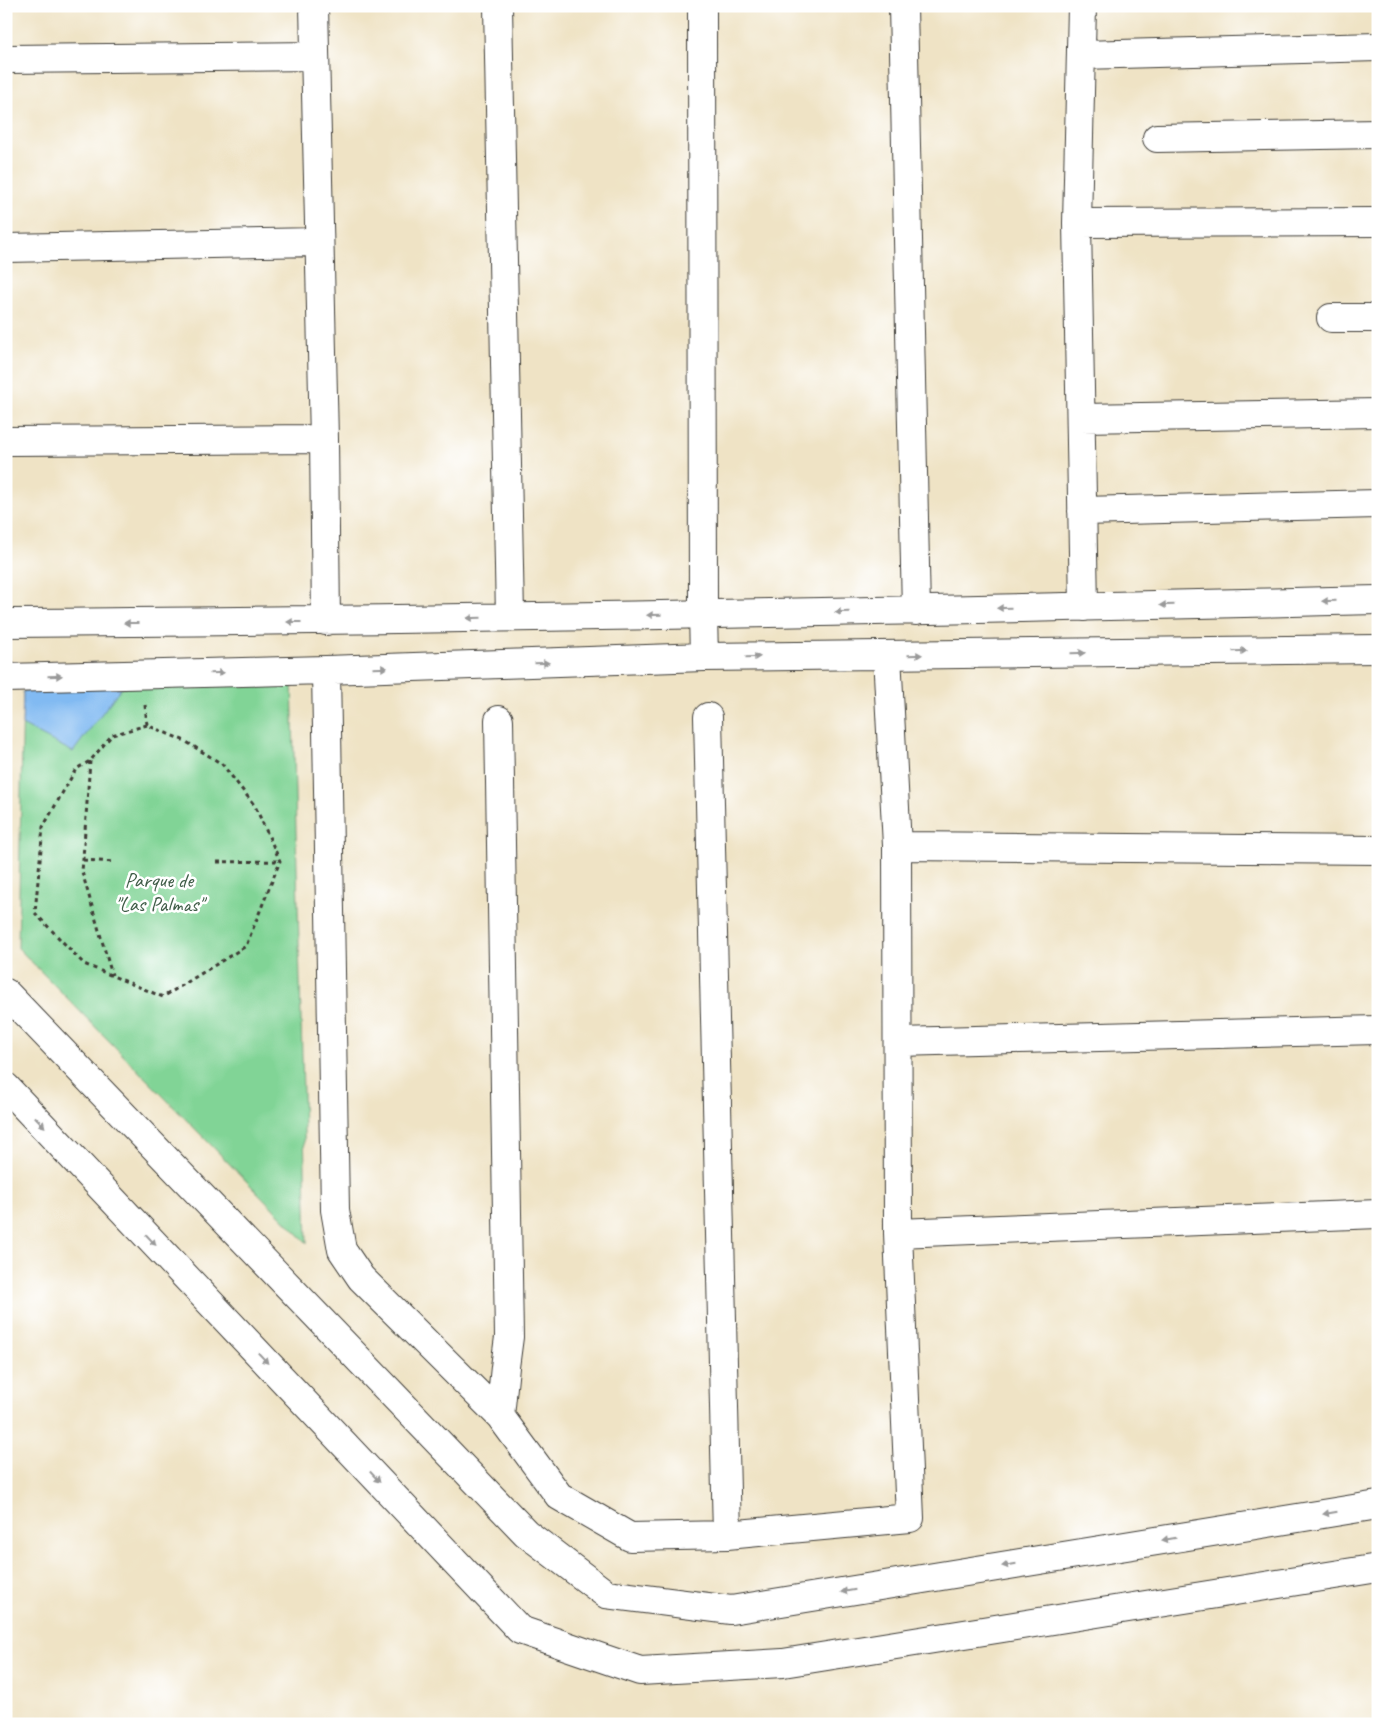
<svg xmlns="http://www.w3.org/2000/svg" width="1384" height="1730" font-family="Caveat,sans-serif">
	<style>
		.green { fill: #81d496; stroke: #4e7859 }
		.water { fill: #81baf2; stroke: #4e6b87 }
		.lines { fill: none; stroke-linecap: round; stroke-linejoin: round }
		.minor-casing { stroke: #3c3a35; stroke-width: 30 }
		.path { stroke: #3c3a35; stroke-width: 3; stroke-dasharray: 4 4; stroke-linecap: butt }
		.minor { stroke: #fff; stroke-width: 28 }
		.oneway { fill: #999 }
		.labels { text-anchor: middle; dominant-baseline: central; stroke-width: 5; stroke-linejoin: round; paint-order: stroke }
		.park-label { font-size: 21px; fill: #3f5c47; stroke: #fff }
	</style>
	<rect width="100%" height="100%" fill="#fff"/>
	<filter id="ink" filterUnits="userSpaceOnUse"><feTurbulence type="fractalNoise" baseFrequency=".02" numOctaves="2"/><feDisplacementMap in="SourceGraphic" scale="10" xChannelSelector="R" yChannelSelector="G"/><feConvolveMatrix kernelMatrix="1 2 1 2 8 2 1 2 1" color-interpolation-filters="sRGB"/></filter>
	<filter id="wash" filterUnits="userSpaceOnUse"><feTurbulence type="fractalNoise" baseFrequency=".0096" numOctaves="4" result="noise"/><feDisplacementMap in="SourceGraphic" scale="20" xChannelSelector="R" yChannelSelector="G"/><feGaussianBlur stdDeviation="1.12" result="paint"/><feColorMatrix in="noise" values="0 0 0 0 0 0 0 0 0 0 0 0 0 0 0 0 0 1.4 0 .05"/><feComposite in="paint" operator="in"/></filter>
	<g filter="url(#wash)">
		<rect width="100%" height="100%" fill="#efe3c5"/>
		<path class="green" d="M292 680 307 1243 18 948 23 691Z"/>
		<path class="water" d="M123 685 73 752 22 725 23 691Z"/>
	</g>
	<g filter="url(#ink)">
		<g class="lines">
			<defs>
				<path id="minor" d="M314 6 324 439 326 621
					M498 6 510 617
					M702 6 703 614 704 657
					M903 6 916 611
					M1082 6 1077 223 1084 607
					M1082 55 1378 47
					M6 59 314 56
					M1157 138 1378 134
					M1077 223 1378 222
					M6 248 319 242
					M1331 318H1378
					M1081 418 1378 413
					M6 441 324 439
					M1082 511 1378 504
					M6 623C463 620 921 611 1378 600
					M326 670 335 1210 342 1250 361 1278 500 1416 559 1496 630 1537 727 1535 910 1518 898 1233 897 846 887 655
					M6 678 326 670 704 657 1378 649
					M708 717 727 1535
					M499 720 509 1337 505 1367 500 1416
					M897 846 1378 850
					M6 993 526 1533 606 1594 731 1610 1378 1505
					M898 1042 1378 1030
					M6 1087 520 1630 640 1671 783 1663 1378 1568
					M898 1233 1378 1214"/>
			</defs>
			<use href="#minor" class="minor-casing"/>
			<path class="path" d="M145 705 147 725 185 741 222 764 255 806 280 861 246 946 163 997 84 964 35 913 43 827 76 769 90 761 112 735 147 725
				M90 761 82 872 112 975
				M83 860 114 862
				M217 862 280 861"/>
			<use href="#minor" class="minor"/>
		</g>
		<defs><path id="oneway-solid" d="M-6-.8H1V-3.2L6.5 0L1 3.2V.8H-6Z" transform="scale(1.25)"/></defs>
		<g class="oneway">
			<use href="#oneway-solid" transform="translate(1329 601) rotate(179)"/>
			<use href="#oneway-solid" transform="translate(1167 605) rotate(179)"/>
			<use href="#oneway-solid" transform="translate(1004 608) rotate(179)"/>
			<use href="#oneway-solid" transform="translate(842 612) rotate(179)"/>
			<use href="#oneway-solid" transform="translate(654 615) rotate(179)"/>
			<use href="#oneway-solid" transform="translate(474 618) rotate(179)"/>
			<use href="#oneway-solid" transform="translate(294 622) rotate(180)"/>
			<use href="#oneway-solid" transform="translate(131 623) rotate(180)"/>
			<use href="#oneway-solid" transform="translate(1240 651) rotate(-1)"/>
			<use href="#oneway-solid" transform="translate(1078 653) rotate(-1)"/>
			<use href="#oneway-solid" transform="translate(915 655) rotate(-1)"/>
			<use href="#oneway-solid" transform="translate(753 657) rotate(-1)"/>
			<use href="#oneway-solid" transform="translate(542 663) rotate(-2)"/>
			<use href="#oneway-solid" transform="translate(380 668) rotate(-2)"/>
			<use href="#oneway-solid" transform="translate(217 673) rotate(-1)"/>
			<use href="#oneway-solid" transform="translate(55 676) rotate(-1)"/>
			<use href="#oneway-solid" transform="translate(40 1122) rotate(47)"/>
			<use href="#oneway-solid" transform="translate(151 1240) rotate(47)"/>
			<use href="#oneway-solid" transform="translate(263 1358) rotate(47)"/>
			<use href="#oneway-solid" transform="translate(375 1477) rotate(47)"/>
			<use href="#oneway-solid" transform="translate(1330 1513) rotate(171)"/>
			<use href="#oneway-solid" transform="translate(1169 1539) rotate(171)"/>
			<use href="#oneway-solid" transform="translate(1009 1565) rotate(171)"/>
			<use href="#oneway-solid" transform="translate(848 1591) rotate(171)"/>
		</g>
	</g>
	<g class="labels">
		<g class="park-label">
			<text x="159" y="880">Parque de<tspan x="159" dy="24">"Las Palmas"</tspan></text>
		</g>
	</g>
	<rect width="1384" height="1730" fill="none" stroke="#fff" stroke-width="25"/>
</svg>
